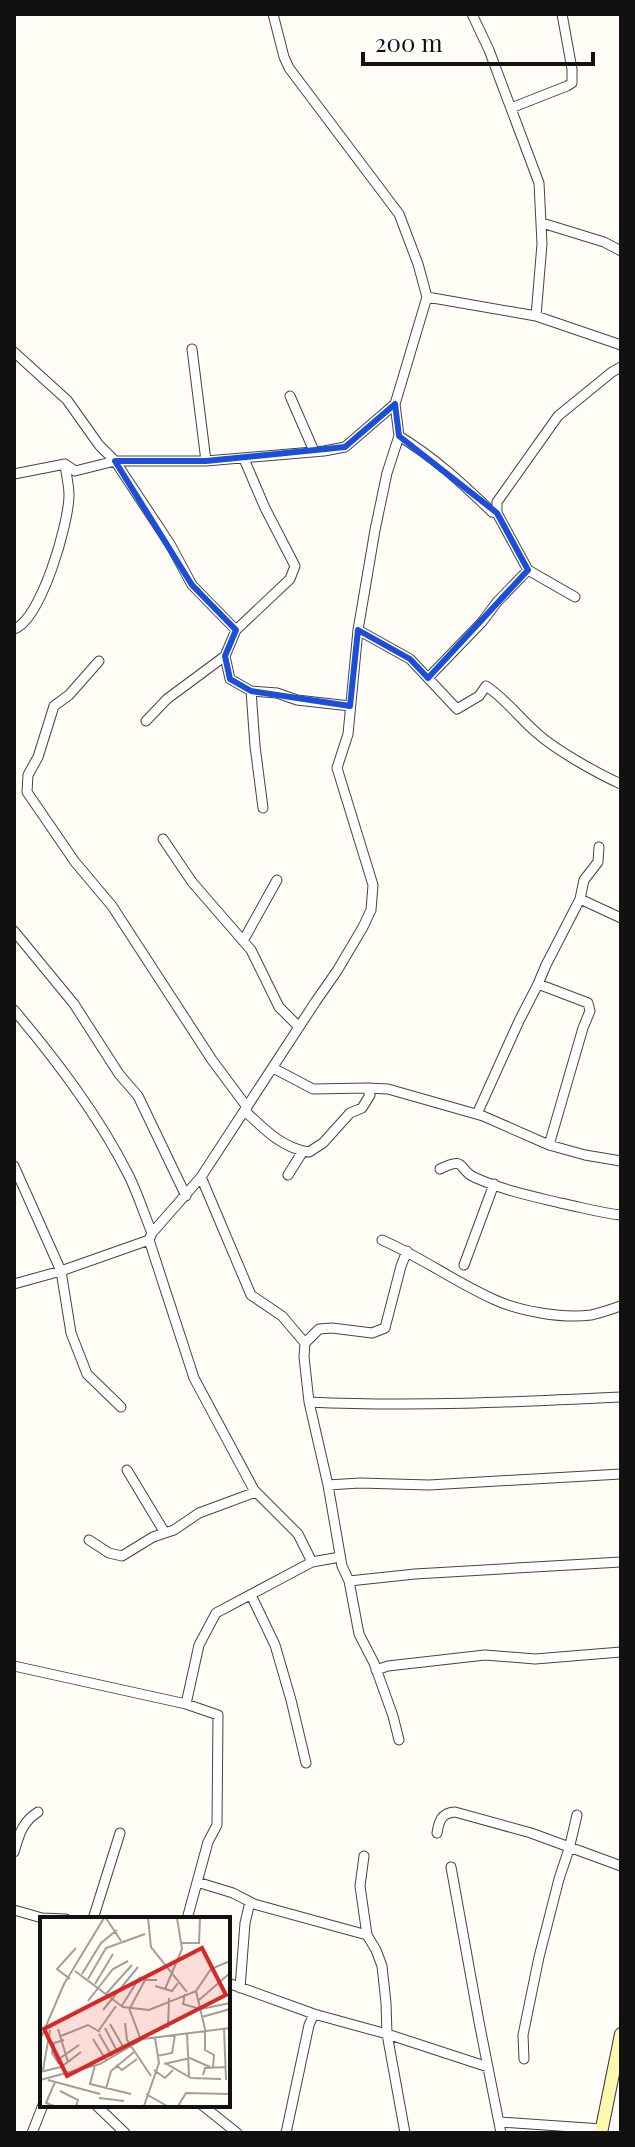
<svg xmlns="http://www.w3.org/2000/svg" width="635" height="2147" font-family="'Playfair Display',serif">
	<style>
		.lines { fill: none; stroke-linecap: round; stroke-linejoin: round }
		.street-casing { stroke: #444; stroke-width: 11 }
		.secondary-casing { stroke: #333; stroke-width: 14 }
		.street { stroke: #fff; stroke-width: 9 }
		.secondary { stroke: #fff6b0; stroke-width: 12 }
		.marked { fill: none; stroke: #1d4ed8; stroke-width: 6; stroke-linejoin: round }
		.inset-road { fill: none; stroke: #a09f9a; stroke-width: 2 }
		.view { fill: #d62828; fill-opacity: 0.15; stroke: #d62828; stroke-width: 4 }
		.inset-edge { fill: none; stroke: #111; stroke-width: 4 }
	</style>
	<rect width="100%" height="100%" fill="#fffdf5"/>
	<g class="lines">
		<defs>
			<path id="street" d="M273 14 284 57 289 68 399 214 418 264 427 297
				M472 14 489 50 539 183 542 244 536 316
				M511 108 567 86 572 83V69L562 14
				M542 223 604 242 621 251
				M192 349 206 461
				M14 352 67 400 99 445 115 461 170 544 192 585 236 630
				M290 396 314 451
				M399 436C435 458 462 483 492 512L497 513V502L558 416 612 372 621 367
				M14 474 65 464 75 471 115 461H206L324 451 345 447 395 404
				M497 513 528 570 575 597
				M14 629C41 620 69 523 69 495 69 485 66 474 65 464
				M358 630 410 659 457 709 479 696 486 686C506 699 520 719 538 734 556 750 598 774 621 784
				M225 656 230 679 251 691 277 693 297 700 350 706
				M99 661 69 695 54 706 38 757 28 775 27 792 75 862 112 906 212 1060 247 1107
				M428 678 482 622 497 602 528 570
				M251 691 255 746 263 808
				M146 721 167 699 225 656 236 630 290 579 295 566 265 508 244 459
				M163 839 192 882 251 950 279 1007 299 1027
				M580 899 621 918
				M14 931 74 1004 119 1074 138 1096 186 1196
				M243 941 277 880
				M538 984 546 965 580 899 584 880 598 862 599 847
				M14 1010C57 1061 99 1116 129 1176 138 1194 144 1214 152 1233
				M273 1068 313 1089 367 1088
				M245 1111C264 1129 282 1148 309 1152L323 1143 350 1113 362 1108 370 1095 367 1088 388 1089 483 1116 549 1145 585 1155 621 1161
				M477 1114 519 1021 538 984 588 1003 590 1011 583 1028 549 1145
				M14 1166 61 1271 71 1333 87 1374 121 1407
				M440 1169C468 1155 457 1171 476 1178 503 1190 531 1196 560 1203 581 1207 600 1213 621 1215
				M288 1175 303 1151
				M201 1177 251 1295 282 1316 305 1343
				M149 1240 194 1378 254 1490 298 1534 312 1562
				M382 1240C421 1257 455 1282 493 1299 518 1311 563 1319 591 1315 601 1313 611 1309 621 1306
				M464 1265 494 1184
				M14 1284 61 1271 149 1240 152 1233 201 1177 316 1001 337 971 363 927 371 910 373 885 337 768 348 734 358 630 375 530 387 473 399 436 395 404 427 297 536 316 621 345
				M309 1402C413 1407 517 1402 621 1397
				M127 1470 165 1533
				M328 1485 360 1483 429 1485 621 1474
				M89 1540 109 1553 122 1556 153 1537 174 1530 199 1513 256 1492
				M349 1581 415 1574 621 1562
				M251 1595 275 1645 291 1700 306 1763
				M14 1666 186 1704 218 1715 217 1825 208 1842 187 1919
				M376 1670 388 1666 485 1655 535 1659 621 1652
				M186 1704 199 1645 216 1613 312 1562 340 1557
				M399 1740 393 1716 374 1663 359 1634 349 1581 342 1566 328 1485 309 1402 304 1357 305 1343 319 1329 332 1328 372 1333 385 1328 401 1266 407 1251
				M437 1833C439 1821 441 1813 455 1812L531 1833 621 1866
				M14 1852C19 1835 22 1822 38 1812
				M364 1856 360 1886 367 1935 376 1950 382 1966 386 2003 387 2034 405 2133
				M451 1867 479 2022 501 2133
				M197 1882 233 1893 254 1904 367 1935
				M14 1910 42 1918 66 1919
				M93 1919 120 1833
				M228 1983 314 2014 387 2034 488 2067
				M240 1988 245 1923 250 1902
				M524 2059 523 2035 539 1957 559 1879 569 1849 577 1815
				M96 2105 125 2133
				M202 2105 237 2133
				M499 2122 602 2129
				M32 2133 43 2105
				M286 2133 309 2025 314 2014"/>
			<path id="secondary" d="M601 2133 621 2034"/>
		</defs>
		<use href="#street" class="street-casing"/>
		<use href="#secondary" class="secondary-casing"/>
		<use href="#street" class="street"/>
		<use href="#secondary" class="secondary"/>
	</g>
	<path class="marked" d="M395 404 399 436 497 513 528 570 428 678 410 659 358 630 350 706 251 691 230 679 225 656 236 630 192 585 115 461H206L345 447Z"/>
	<g transform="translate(40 1917)">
		<rect width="190" height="190" fill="#fffdf5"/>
		<path class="inset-road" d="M66 1 81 24M108 1 111 30 147 75M141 26H159L160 1M35 54 83 90 109 93 156 74 165 112M42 57 61 26 77 13M30 62 17 52 36 31M48 62 66 31 105 17M55 67 73 37M115 69 132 74 138 66M125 72 142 32 137 1M156 74 171 52 190 44M145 77 143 87 160 92M65 78 92 48M159 83 190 56M48 84 73 52 88 44M81 90 100 60M89 91 101 123M90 91 105 63H117M161 92 190 86M63 93 98 50M162 100 190 92M85 106 87 123 111 159M70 107 85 133M65 111 78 136M128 111 129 81M184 111 186 163M18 112 28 145M165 112V133L174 138 173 151M59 113 76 89M147 116 149 159M59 117 72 139M21 119 48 108 60 115M53 122 66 143M0 123 24 67 64 1M117 139 132 136 135 118M16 144 39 128M125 146 151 161 181 162M19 147 12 136 14 126 24 123M124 147 150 141 170 150M55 148 50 167 91 177M76 148 82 153 97 142M3 153 10 113M114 153 125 161 133 153M0 155 21 150 41 135M163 158 165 151 186 150M0 163 60 147 103 122 190 111M8 163 60 177M66 172 71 154 94 135M20 174 38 183 36 189M106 177 127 189M59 181 84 184M14 189 6 186 15 165M104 189 119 146 115 121M138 189 146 176 190 177"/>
		<path class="view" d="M162 31 186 78 27 159 4 112Z"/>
		<rect width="190" height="190" class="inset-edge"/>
	</g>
	<rect width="635" height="2147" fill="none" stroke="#111111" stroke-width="32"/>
	<path d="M363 52v12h230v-12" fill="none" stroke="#111111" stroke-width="4"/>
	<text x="375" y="52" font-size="24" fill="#111111" stroke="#ffffff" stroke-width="6" paint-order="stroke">200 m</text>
</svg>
